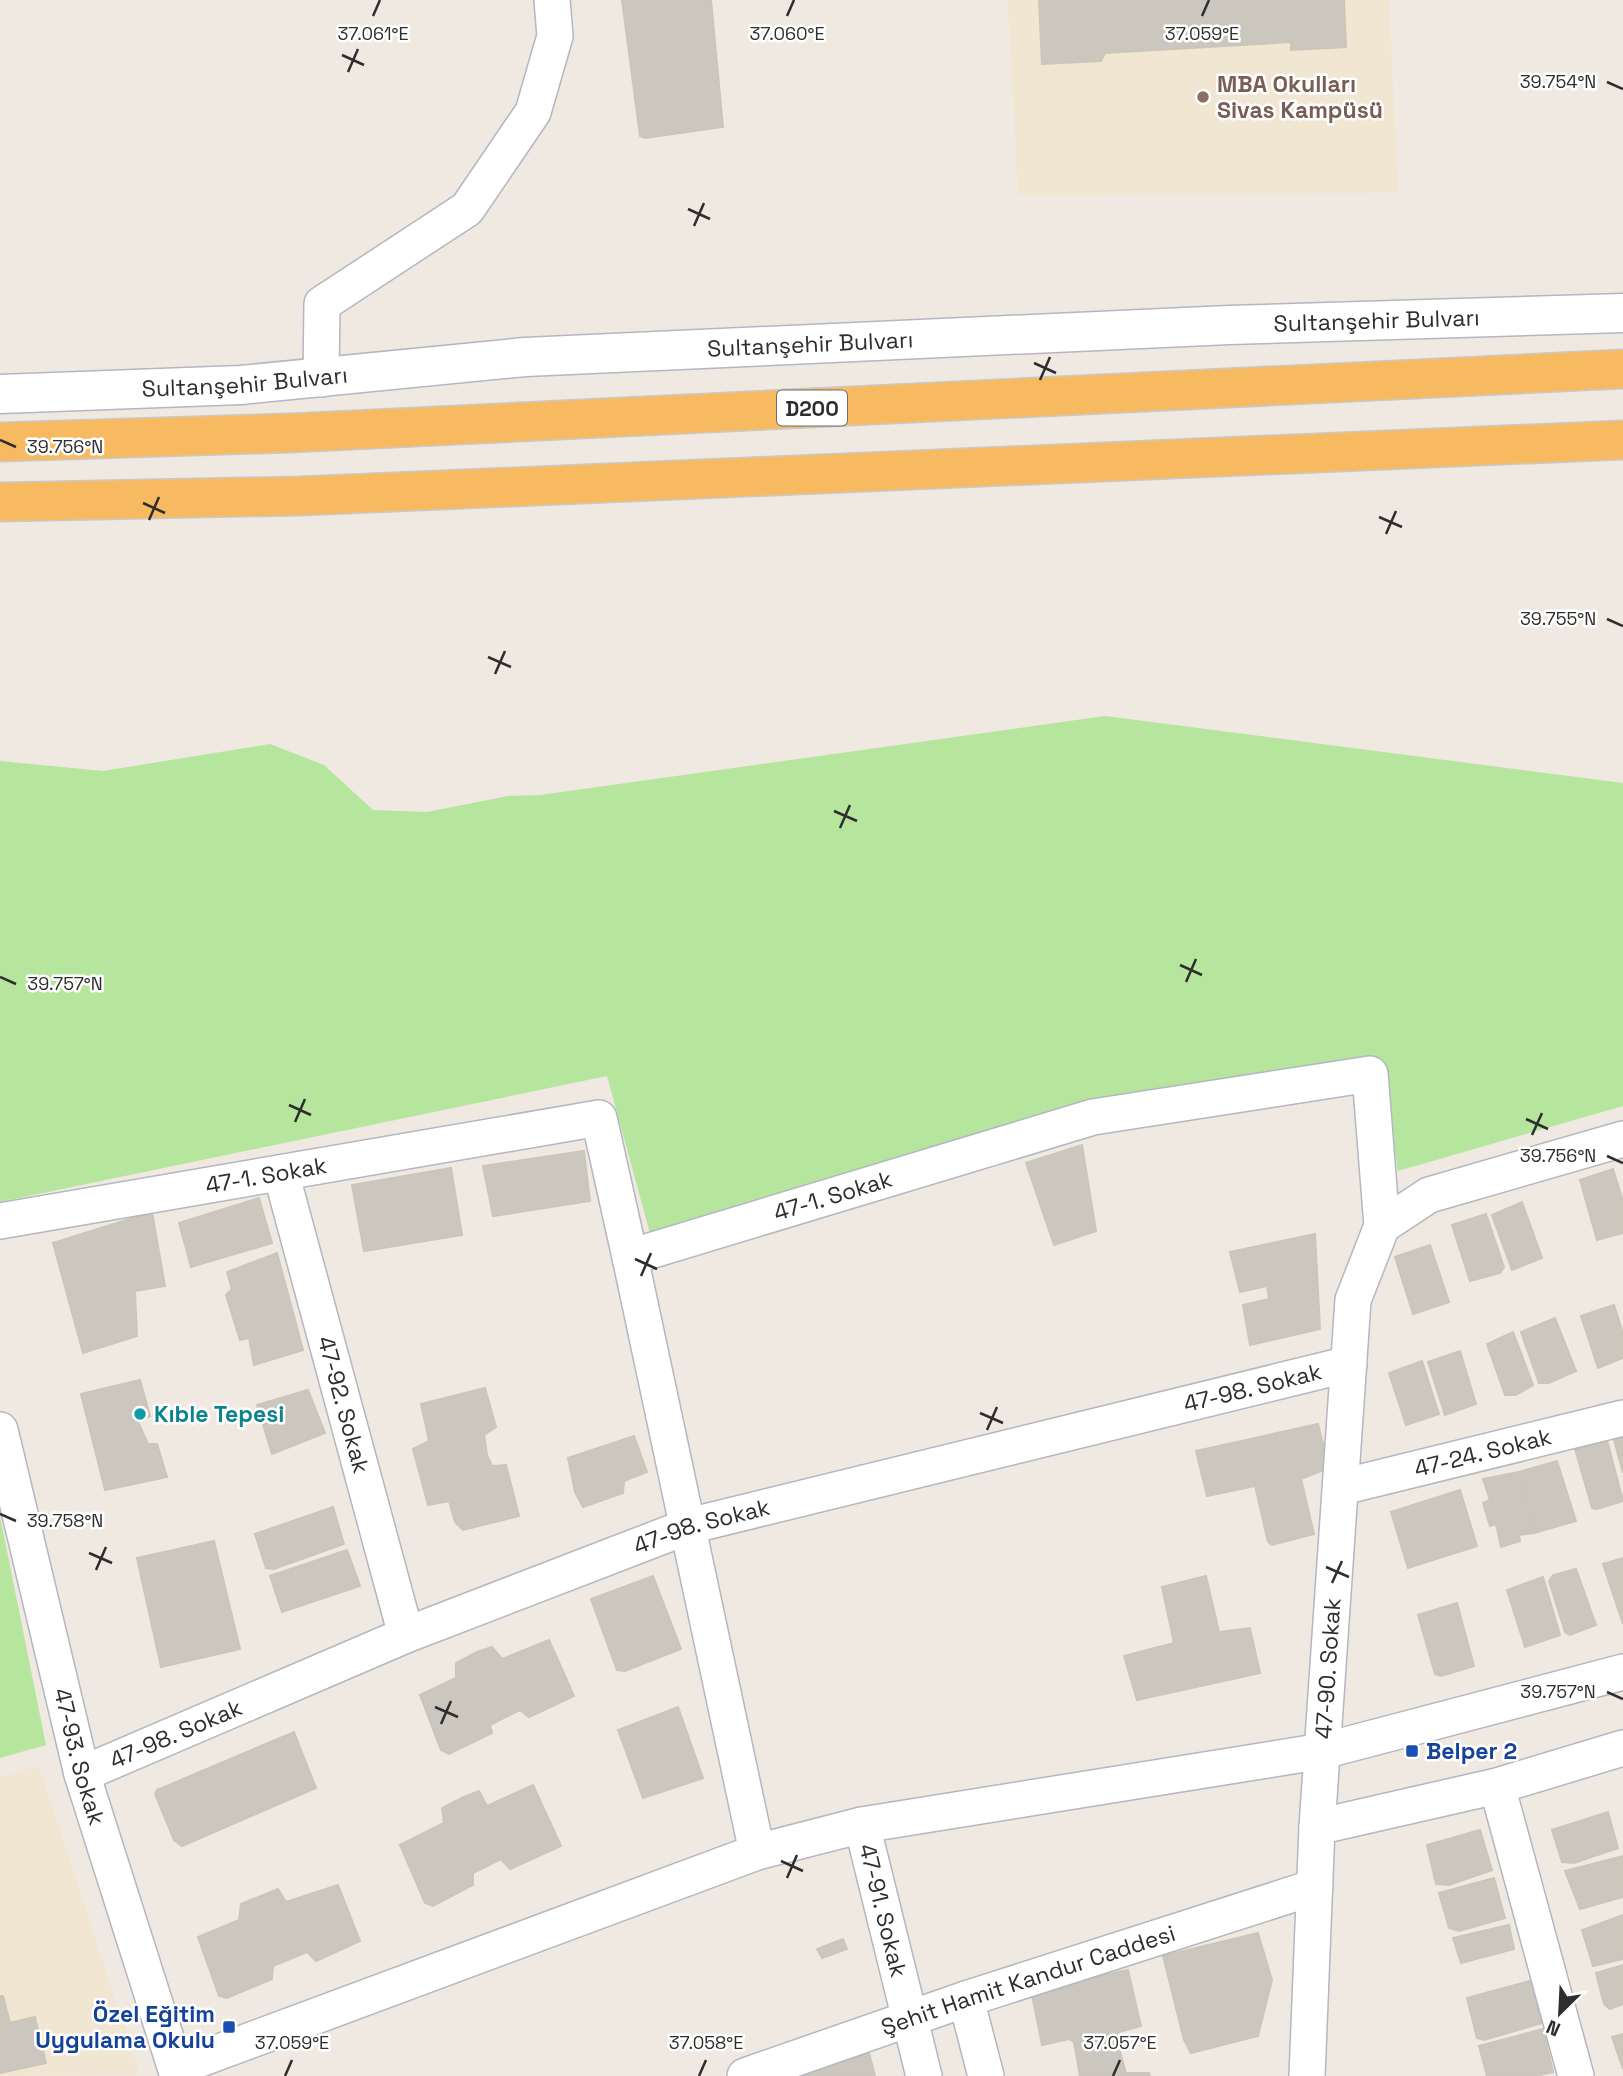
<svg xmlns="http://www.w3.org/2000/svg" width="1623" height="2076" font-family="'Space Grotesk',sans-serif">
	<style>
		.education { fill: #f0e6d1 }
		.green { fill: #b6e59e }
		.building { fill: #cbc7bf; stroke: #cbc5ba; stroke-width: 2 }
		.lines { fill: none; stroke-linecap: round; stroke-linejoin: round }
		.minor-casing { stroke: #b4b7c1; stroke-width: 38 }
		.tertiary-casing { stroke: #b4b7c1; stroke-width: 41 }
		.trunk-casing { stroke: #c9c9c9; stroke-width: 41 }
		.minor { stroke: #fff; stroke-width: 35 }
		.tertiary { stroke: #fff; stroke-width: 38 }
		.trunk { stroke: #f8ba60; stroke-width: 38 }
		.ticks { fill: none; stroke: #2e2e2e; stroke-width: 2.5 }
		.education-dot { fill: #8d6e63; stroke: #fff; stroke-width: 2.5 }
		.culture-dot { fill: #0f9aa8; stroke: #fff; stroke-width: 2.5 }
		.transit-dot { fill: #1a4fb4; stroke: #fff; stroke-width: 2.5 }
		.labels { text-anchor: middle; dominant-baseline: central; stroke-width: 5; stroke-linejoin: round; paint-order: stroke }
		.shield { fill: #fff; stroke: #6d6d6d; stroke-width: 2 }
		.shield-label { font-size: 21px; font-weight: bold; fill: #2e2e2e }
		.education-label { font-size: 23px; font-weight: bold; fill: #785e54; stroke: #fff; text-anchor: start }
		.street-label { font-size: 23px; fill: #2e2e2e; stroke: #fff }
		.culture-label { font-size: 23px; font-weight: bold; fill: #0d838f; stroke: #fff; text-anchor: start }
		.transit-label { font-size: 23px; font-weight: bold; fill: #164399; stroke: #fff; text-anchor: start }
		.ticks-label { font-size: 18px; text-anchor: middle; fill: #2e2e2e; stroke: #fff; stroke-width: 5; stroke-linejoin: round; paint-order: stroke }
	</style>
	<rect width="100%" height="100%" fill="#efe9e1"/>
	<path class="education" d="M1008 0H1389L1398 193 1018 195Z
		M39 1766 140 2075 0 2076V1777Z"/>
	<path class="green" d="M1105 716 1623 783V1106L1398 1171 1381 1061 1092 1100 651 1237 607 1076 0 1202V761L103 771 270 744 324 765 373 810 427 812 508 796 540 795Z
		M0 1516 46 1745 0 1758Z"/>
	<path class="building" d="M622 0H711L723 127 645 138 640 136Z
		M1039 0H1344L1346 47 1291 50V42L1105 53 1101 61 1042 64Z
		M1082 1145 1096 1231 1054 1245 1026 1163Z
		M584 1151 590 1201 493 1216 483 1166Z
		M451 1168 462 1235 364 1251 352 1185Z
		M1613 1169 1623 1201V1233L1597 1240 1580 1180Z
		M259 1198 272 1243 191 1267 179 1223Z
		M1522 1202 1542 1258 1512 1270 1492 1215Z
		M152 1212 165 1286 135 1291 137 1336 83 1353 53 1243Z
		M1486 1214 1504 1267 1500 1273 1470 1281 1452 1225Z
		M1315 1234 1320 1329 1250 1345 1243 1305 1269 1299 1267 1286 1240 1292 1230 1252Z
		M1430 1245 1449 1302 1413 1314 1395 1257Z
		M277 1253 303 1350 254 1365 249 1338 240 1340 226 1295 232 1289 227 1272Z
		M1614 1305 1623 1333V1358L1598 1368 1581 1316Z
		M1555 1318 1576 1371 1549 1383H1539L1521 1332Z
		M1513 1332 1533 1385 1516 1395H1505L1487 1344Z
		M1460 1351 1476 1404 1445 1415 1428 1362Z
		M1422 1361 1439 1414 1406 1425 1389 1373Z
		M140 1380 150 1416 138 1422 148 1444H157L167 1477 105 1490 81 1394Z
		M485 1388 496 1427 484 1435 487 1455 492 1466 506 1465 519 1516 463 1530 455 1522 449 1501 428 1505 413 1449 429 1441 421 1404Z
		M308 1390 325 1433 272 1454 257 1405Z
		M1318 1424 1329 1468 1301 1479 1314 1534 1272 1545 1268 1542 1255 1486 1207 1496 1196 1451Z
		M634 1436 647 1472 624 1481 623 1493 583 1507 575 1492 568 1458Z
		M1623 1437V1473L1614 1440Z
		M1607 1440 1623 1501 1597 1509 1592 1508 1575 1449Z
		M1557 1461 1576 1521 1534 1533 1519 1472Z
		M1519 1472 1534 1533 1519 1535 1520 1541 1501 1547 1496 1524 1490 1526 1483 1503 1490 1500 1483 1479Z
		M1460 1490 1477 1546 1408 1568 1391 1512Z
		M333 1507 344 1544 274 1569 266 1568 255 1534Z
		M214 1541 240 1649 161 1667 137 1558Z
		M347 1550 360 1586 282 1612 270 1576Z
		M1623 1558V1624L1603 1564Z
		M1576 1569 1596 1625 1570 1635 1565 1632 1549 1581 1553 1575Z
		M653 1576 681 1649 625 1671 617 1670 591 1599Z
		M1206 1576 1219 1632 1250 1628 1260 1673 1137 1700 1124 1656 1174 1643 1162 1587Z
		M1543 1577 1560 1635 1525 1647 1507 1590Z
		M1457 1603 1474 1666 1441 1676 1435 1674 1418 1615Z
		M549 1640 574 1696 529 1717 520 1710 490 1725 492 1733 449 1754 441 1750 420 1695 456 1678V1663L477 1652 492 1647 502 1659Z
		M678 1707 703 1778 643 1798 618 1730Z
		M294 1732 316 1788 182 1846 174 1840 155 1794 157 1790Z
		M533 1785 561 1846 510 1869 501 1859 473 1873V1885L433 1906 425 1903 400 1845 444 1823 442 1808 464 1797 479 1791 487 1806Z
		M1608 1812 1618 1848 1574 1863 1562 1862 1552 1830Z
		M1480 1830 1492 1870 1449 1885 1436 1884 1427 1845Z
		M1623 1856V1897L1580 1909 1565 1871Z
		M1494 1878 1505 1918 1459 1931 1449 1928 1439 1893Z
		M338 1885 360 1941 316 1961 307 1952 273 1966 272 1979 227 1998 219 1996 198 1937 239 1920 241 1904 278 1889 286 1902Z
		M1623 1915V1959L1593 1966 1582 1930Z
		M1509 1925 1514 1949 1461 1963 1453 1938Z
		M1258 1933 1272 1980 1258 2036 1191 2053 1184 2040 1163 1956Z
		M843 1939 847 1949 822 1958 817 1949Z
		M1623 1965V2004L1610 2009 1604 2004 1596 1973Z
		M1128 1970 1141 2026 1119 2032 1116 2038 1126 2073H1149L1150 2076H1080L1074 2042 1069 2039 1042 2045 1031 1990Z
		M1530 1981 1542 2023 1484 2040 1477 2038 1467 1998Z
		M0 1996H3L10 2023 35 2017 46 2063 0 2073Z
		M1543 2029 1553 2072 1536 2076H1487L1479 2046Z
		M1623 2034V2069L1612 2037Z
		M869 2053 875 2076H786Z"/>
	<g class="lines">
		<defs>
			<g id="minor">
				<path d="M321 379 322 304 467 209 533 112 555 36 552 0"/>
				<path id="s1" d="M281 1173 406 1635"/>
				<path id="s2" d="M0 1221 599 1118 630 1257 1093 1117 1370 1074 1382 1226 1429 1195 1623 1139"/>
				<path d="M630 1257 757 1852"/>
				<path id="s3" d="M0 1430 82 1774 178 2076"/>
				<path id="s4" d="M1342 1487 1623 1418"/>
				<path id="s5" d="M82 1774 406 1635 689 1526 1349 1364"/>
				<path d="M1497 1786 1576 2076"/>
				<path id="s6" d="M862 1825 924 2076"/>
				<path d="M1317 1827 1497 1786 1623 1748"/>
				<path d="M966 1999 986 2076"/>
				<path d="M176 2068 757 1852 862 1825 1323 1751 1623 1672"/>
				<path id="s7" d="M745 2076 966 1999 1315 1887"/>
				<path id="s8" d="M1307 2076 1317 1827 1353 1300 1382 1226"/>
			</g>
			<g id="tertiary">
				<path id="s9" d="M0 394 241 385 525 357 1229 325 1623 313"/>
			</g>
			<path id="trunk" d="M0 442 290 433 1623 369
				M0 502 299 496 1623 440"/>
		</defs>
		<use href="#minor" class="minor-casing"/>
		<use href="#tertiary" class="tertiary-casing"/>
		<use href="#trunk" class="trunk-casing"/>
		<use href="#minor" class="minor"/>
		<use href="#tertiary" class="tertiary"/>
		<use href="#trunk" class="trunk"/>
	</g>
	<path class="ticks" d="M373 16 380 0M787 16 794 0M1202 16 1209 0M342 55 364 65M348 72 358 49M1607 82 1623 89M688 209 710 219M694 226 704 203M1034 363 1056 373M1040 380 1050 357M0 440 16 447M143 503 165 513M1379 517 1402 527M149 520 159 497M1386 534 1396 511M1607 619 1623 626M488 657 511 667M495 674 505 651M834 811 857 821M840 828 850 805M1180 965 1202 975M0 977 16 984M1186 982 1196 959M289 1105 311 1115M1526 1119 1548 1129M295 1122 305 1099M1532 1135 1542 1113M1607 1156 1623 1163M635 1259 657 1269M641 1276 651 1253M980 1413 1003 1423M987 1430 997 1407M0 1514 16 1521M89 1553 112 1563M1326 1567 1349 1577M96 1570 106 1547M1332 1583 1342 1561M1607 1692 1623 1699M435 1707 458 1717M441 1724 451 1701M781 1861 803 1871M787 1878 797 1855M285 2076 292 2060M699 2076 706 2060M1113 2076 1120 2060"/>
	<circle class="education-dot" cx="1203" cy="97" r="7"/>
	<circle class="culture-dot" cx="140" cy="1414" r="7"/>
	<g class="transit-dot">
		<rect x="1405" y="1744" width="14" height="14" rx="3.5"/>
		<rect x="222" y="2020" width="14" height="14" rx="3.5"/>
	</g>
	<g class="labels">
		<rect class="shield" x="777" y="390.5" width="70" height="35" rx="5"/>
		<g class="shield-label">
			<text x="812" y="408">D200</text>
		</g>
		<g class="education-label">
			<text x="1217" y="84">MBA Okulları<tspan x="1217" dy="26">Sivas Kampüsü</tspan></text>
		</g>
		<g class="street-label">
			<text stroke="none"><textPath href="#s9" startOffset="1379">Sultanşehir Bulvarı</textPath></text>
			<text stroke="none"><textPath href="#s9" startOffset="812">Sultanşehir Bulvarı</textPath></text>
			<text stroke="none"><textPath href="#s9" startOffset="245">Sultanşehir Bulvarı</textPath></text>
			<text stroke="none"><textPath href="#s2" startOffset="270">47-1. Sokak</textPath></text>
			<text stroke="none"><textPath href="#s2" startOffset="962">47-1. Sokak</textPath></text>
			<text stroke="none"><textPath href="#s5" startOffset="1236">47-98. Sokak</textPath></text>
			<text stroke="none"><textPath href="#s1" startOffset="240">47-92. Sokak</textPath></text>
			<text stroke="none"><textPath href="#s4" startOffset="145">47-24. Sokak</textPath></text>
			<text stroke="none"><textPath href="#s5" startOffset="668">47-98. Sokak</textPath></text>
			<text stroke="none"><textPath href="#s8" startOffset="408">47-90. Sokak</textPath></text>
			<text stroke="none"><textPath href="#s5" startOffset="102">47-98. Sokak</textPath></text>
			<text stroke="none"><textPath href="#s3" startOffset="336">47-93. Sokak</textPath></text>
			<text stroke="none"><textPath href="#s6" startOffset="88">47-91. Sokak</textPath></text>
			<text stroke="none"><textPath href="#s7" startOffset="299">Şehit Hamit Kandur Caddesi</textPath></text>
		</g>
		<g class="culture-label">
			<text x="154" y="1414">Kıble Tepesi</text>
		</g>
		<g class="transit-label">
			<text x="1426" y="1751">Belper 2</text>
			<text x="215" y="2014" text-anchor="end">Özel Eğitim<tspan x="215" dy="26">Uygulama Okulu</tspan></text>
		</g>
	</g>
	<g class="ticks-label">
		<text x="787" y="40">37.060°E</text>
		<text x="1202" y="40">37.059°E</text>
		<text x="373" y="40">37.061°E</text>
		<text x="1558" y="88">39.754°N</text>
		<text x="65" y="453">39.756°N</text>
		<text x="1558" y="625">39.755°N</text>
		<text x="65" y="990">39.757°N</text>
		<text x="1558" y="1162">39.756°N</text>
		<text x="65" y="1527">39.758°N</text>
		<text x="1558" y="1698">39.757°N</text>
		<text x="292" y="2049">37.059°E</text>
		<text x="706" y="2049">37.058°E</text>
		<text x="1120" y="2049">37.057°E</text>
	</g>
	<g transform="translate(1560 2013) rotate(204)" stroke="#ffffff" stroke-width="5" paint-order="stroke">
	<path d="M0-5L12 26L0 18L-12 26Z" fill="#2e2e2e"/>
	<text y="-10" font-size="19" font-weight="bold" text-anchor="middle" fill="#2e2e2e">N</text>
	</g>
</svg>
